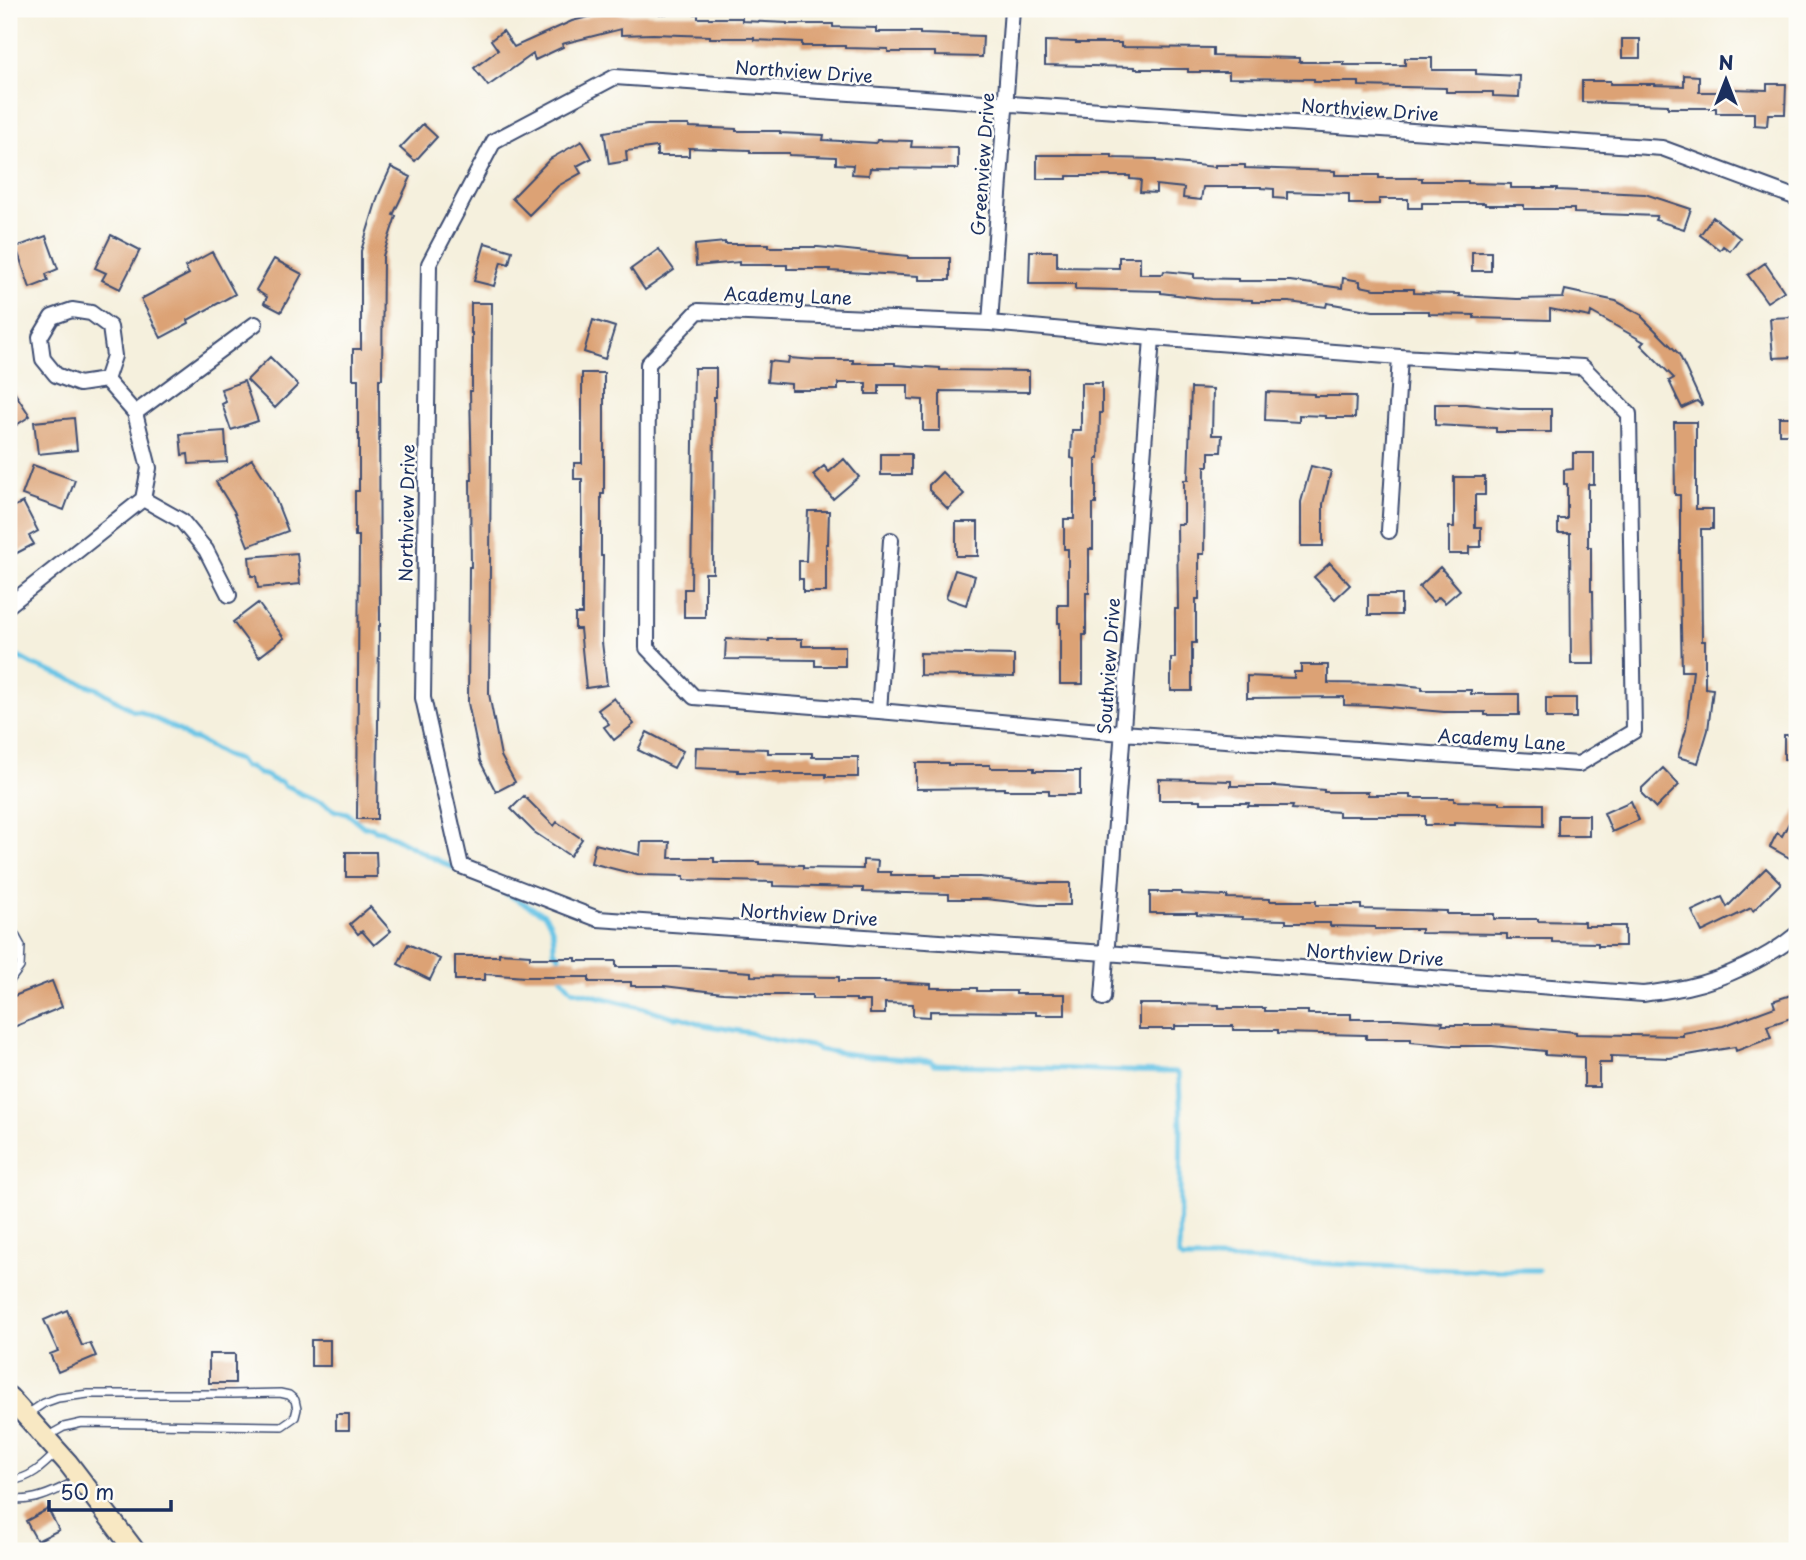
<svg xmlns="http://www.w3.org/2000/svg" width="1806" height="1560" font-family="'Playpen Sans',sans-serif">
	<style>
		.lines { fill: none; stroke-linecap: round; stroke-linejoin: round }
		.stream { stroke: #68c4e6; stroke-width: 5 }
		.building { fill: #dca274 }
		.service-casing { stroke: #3c4c71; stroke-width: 10 }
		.minor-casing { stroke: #3c4c71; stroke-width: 18 }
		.secondary-casing { stroke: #3c4c71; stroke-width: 23 }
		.service { stroke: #fff; stroke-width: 7 }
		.minor { stroke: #fff; stroke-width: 14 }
		.secondary { stroke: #f8e8c3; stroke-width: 19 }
		.labels { text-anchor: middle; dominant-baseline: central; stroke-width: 5; stroke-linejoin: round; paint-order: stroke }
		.street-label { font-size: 18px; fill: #1b2f5e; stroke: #fdfcf7 }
	</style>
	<rect width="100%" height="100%" fill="#fdfcf7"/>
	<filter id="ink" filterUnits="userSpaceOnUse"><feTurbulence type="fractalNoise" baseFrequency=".0143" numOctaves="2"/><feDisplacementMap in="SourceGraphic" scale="14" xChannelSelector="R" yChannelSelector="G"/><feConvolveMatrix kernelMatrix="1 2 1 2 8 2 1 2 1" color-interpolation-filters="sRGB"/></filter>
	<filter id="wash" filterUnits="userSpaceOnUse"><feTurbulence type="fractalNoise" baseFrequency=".00686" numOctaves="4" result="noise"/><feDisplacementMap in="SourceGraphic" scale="28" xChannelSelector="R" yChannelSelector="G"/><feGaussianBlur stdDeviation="1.57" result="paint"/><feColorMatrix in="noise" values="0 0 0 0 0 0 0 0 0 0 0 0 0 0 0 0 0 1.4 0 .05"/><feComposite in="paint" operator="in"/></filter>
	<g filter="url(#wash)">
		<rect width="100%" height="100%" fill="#f5f0dd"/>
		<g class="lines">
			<path class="stream" d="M9 652 33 665 98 689 134 711H139L180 731 190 739H196L228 757 239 760 244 767H250L259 774C268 774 272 782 281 782L286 787H290L301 794 324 804 336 811 347 813 364 827H372L375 830 384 832 429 856 452 867 459 868
				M480 880 544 914C554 927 554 934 554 951L559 955 560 963
				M560 973 561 977 572 990 644 1008 674 1017H681L704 1025 751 1033C762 1040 800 1044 816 1047L819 1050 865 1056 932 1061 933 1064 1126 1071 1176 1072 1179 1075 1181 1124 1179 1256 1182 1259H1218L1473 1270H1538"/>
		</g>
		<g id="blocks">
			<path class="building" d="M601 14H698V18H742V21L787 23V24H833V27L876 28V32H920V34L983 36 982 57 935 56V52H888V49L845 48V46H802V42L754 40V38H710V36L653 34 621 35V29L562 44 563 47 535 60 533 54 488 86 474 68 498 50 491 40 503 31 514 47 572 21Z
				M1622 39H1640V58H1622Z
				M1045 41 1076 42V43H1121V47L1213 48V56L1299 58V62H1344V65H1405V58H1432V70H1476V74L1520 76 1519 97 1493 96V92H1446V88L1359 86V82H1314V79L1229 78V72H1188V69H1135V67L1045 65Z
				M1684 75 1699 76V92H1732V89L1767 90V84H1786L1785 114H1768L1767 126 1754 125V113H1716V108H1668V105L1582 102V81H1610V84H1655V85L1684 86Z
				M423 124 437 137 415 161 400 148Z
				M647 125H689V127L736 129V131H780V133L824 135 823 140 876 143 877 140 912 141 911 147 958 148V169L870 168 869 175 852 174 853 165 836 164V157L789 155V153H750V150L689 148V156H657V147L626 151 627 161 609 164 604 132Z
				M582 141 592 158 577 166 581 173 558 186 529 215 512 198 550 159Z
				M1037 155H1112V158L1157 159V161L1215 167V165H1245V168L1335 171V175H1379V178H1422V181H1468V183L1511 184V188H1557V190L1645 194 1691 209 1684 229 1655 220 1657 216 1574 213V209H1524V205H1485V203H1422V208H1408V199H1379V204H1349V194L1287 192V199L1274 198V189L1261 188V187H1203L1201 200 1183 198 1184 188 1156 185V193L1140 192 1141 180 1130 179V176H1067V179H1037Z
				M391 167 411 177 393 215 396 216 383 256 382 379H379L380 626H379L377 819H357L359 536H355V491H359V434H358V379H353V349H361V251L378 196Z
				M1713 217 1740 238 1730 251 1723 246 1720 250 1700 235Z
				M111 235 140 250 120 289 102 280 106 273 95 268Z
				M46 236 58 269 46 274 48 281 30 288 16 247Z
				M725 242V244H769V247H818L887 254 908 256V258H950V280H919V276L830 271V269H787V265H739V262L696 266 695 245Z
				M485 243 512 251 509 264 501 262 494 286 474 281Z
				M659 249 674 270 645 290 631 269Z
				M1030 251H1057V267L1119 268V257H1140V274H1163L1164 271 1194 274V278L1238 279V281H1290L1342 288 1343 278 1360 281V286L1375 289H1414V293L1459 294V296L1517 299 1563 298 1565 290 1616 301 1642 315V317L1679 354 1702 404 1701 405 1697 401 1682 408 1669 381 1674 378 1641 345 1644 342 1591 312 1590 317 1550 309V320L1474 318V315L1429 314V311H1373L1327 303 1326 307 1289 302H1252V300L1211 299 1161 293V291L1075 289V284H1029Z
				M212 252 235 294 188 320 189 323 161 338 141 299 189 274 185 267Z
				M1472 252H1491V271H1472Z
				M274 259 302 274 281 312 264 303 267 297 256 290Z
				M1765 263 1784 291 1767 302 1748 275Z
				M471 303H492L489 694 501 756 515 782 496 792 480 761 468 703 469 567H471L470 480H472L470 391H472V333H471Z
				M1793 317 1795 357 1773 358 1770 318Z
				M593 320 615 327 605 359 584 352Z
				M270 357 298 385 275 408 247 380Z
				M789 358 816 360H853V363H895V365L940 368V370L1029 371V392L940 391V431H923V400L908 399V385H879V394H866V383H838V390H791V384L767 382 769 361 788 363Z
				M694 368H716V397H714L713 573H705V617H684V589H691Z
				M582 373H604V494H601V556H603L602 642 607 685 586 688 580 629H575V614H582V479H574V463H582Z
				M244 381 258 421 231 430 222 404 226 402 221 389Z
				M1081 383H1102V413H1100L1099 459H1096V504H1093V549H1089V593H1086V635H1083V684H1060V623H1058V605H1068V549H1064V519H1074V459L1071 458 1072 430H1081Z
				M9 384 30 416 9 430Z
				M1191 388 1213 389 1212 435H1222L1221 452H1209V466H1205L1204 554H1199V599H1196V643H1192V691H1171V658H1175V609H1178L1177 524H1184V480H1188Z
				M1266 392 1314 394V396H1356L1355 418H1326V416L1299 415V422L1265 420Z
				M1435 404H1465L1519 409H1551V432H1496V428L1435 425Z
				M1779 417H1797V434H1779Z
				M74 418 77 450 38 454 34 422Z
				M1674 422H1696V509H1713V529H1701L1702 641H1705V688L1713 689 1708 730 1698 763 1678 757 1686 730 1693 671H1682L1680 583V495H1675Z
				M225 431 227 462 189 464 188 454 182 455 180 434Z
				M1573 453H1594V484H1588V547H1591V591H1593L1594 664H1571L1570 533H1558V519H1567V484H1564V470L1573 469Z
				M881 454H911V475H881Z
				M252 459 272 490 288 531 248 546 234 511 216 482Z
				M844 459 859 477 833 499 813 475 824 466 829 472Z
				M33 465 75 480 64 510 22 495Z
				M1311 466 1331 471 1323 504V546H1301V502Z
				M942 472 964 494 948 509 929 490V485Z
				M1454 477H1485V495H1475V527H1481V547H1469V554H1449V527H1454Z
				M23 502 38 531 29 536 34 544 15 554 9 541V509Z
				M808 511H829L828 544H826V592H803V579H799V561H806Z
				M956 522H978V556H956Z
				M297 553 300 584 258 588 256 576H251L249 557Z
				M1330 563 1350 585 1335 599 1314 577Z
				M1440 567 1460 590 1445 603 1439 597 1433 602 1419 587Z
				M955 570 975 576 966 605 946 598Z
				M1368 595H1401V615H1368Z
				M258 603 284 638 259 657 233 622Z
				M726 639 769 641V639H802V646H845V666H815V660L725 659Z
				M920 653 1014 655V677L920 675Z
				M1301 665H1328V683L1391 684 1422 687V690H1471V694H1519V715H1485V712H1444L1377 706 1344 705V697L1247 698V676L1294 678V672H1301Z
				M614 698 634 724 614 740 604 727 609 724 598 710Z
				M1546 698H1576V718H1546Z
				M647 732 683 751 674 768 638 750Z
				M1784 735H1797V760L1784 759Z
				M696 747 768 749V753H812V757H858V777H826V774H781V772H738V770L695 768Z
				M916 763H948V765H990V768H1034V771H1080V795H1049V790H1004V788L916 789Z
				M1663 768 1679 785 1656 808 1642 794V788Z
				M1159 779 1231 781V786H1275L1324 790V792H1368V795H1411V798H1454V801L1500 802V804H1543V826L1454 823V825H1425V816H1339V812L1292 809 1293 806H1248L1249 803H1201V800H1159Z
				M524 796 554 826 557 822 582 839 570 856 534 832 511 809Z
				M1631 801 1639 820 1612 832 1604 813Z
				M1797 808V862L1770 847 1777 833 1782 836Z
				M1558 815H1589V836H1558Z
				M641 842H670L669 858H714V862H759V864L803 865V868L863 869V860L878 861 877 872H891V875H936V877H980L1039 883H1070V905H1039L986 899H949V894L863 892V888L773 886V882L684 880V876L638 875 591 863 595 844 640 855Z
				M346 852H376L377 877H346Z
				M1766 868 1781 883 1753 911 1751 908 1702 932 1692 911 1722 897 1727 907Z
				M1150 892H1181V894L1227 896V898L1270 899V901H1316V905H1361V909L1447 911V914H1494V919H1538V921L1584 922V926H1625V946H1598V943L1552 942V939H1507V934L1421 933V929H1375V927L1330 926V923H1286V920L1242 919V917L1197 915V913H1150Z
				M370 907 391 931 374 945 362 931 358 934 350 924Z
				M408 944 440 959 430 980 398 964Z
				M499 953 530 955V958H576V961H616V967H676L751 972V976L839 977V981H885V982L931 984V988H977V991H1016V994H1065V1015H1036V1012L930 1011V1017L913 1016V1004L885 1003V1014H870V1001H856V999H812V995H766L723 993 664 986H631V982H589V977H525L485 974V980H455V956H499Z
				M52 981 62 1007 9 1029V998Z
				M1797 993V1016L1767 1026 1771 1038 1736 1051 1735 1047 1670 1058 1611 1056V1063H1599V1087H1584V1057L1545 1055V1051L1492 1046H1454L1411 1042V1039H1366V1035L1278 1033V1030H1233V1026H1175V1029H1139V1004H1175L1219 1005V1008H1265V1011H1308V1014H1351V1019H1398L1443 1022 1442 1025H1492L1576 1032V1034L1683 1036V1033L1723 1026 1775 1007 1773 1001Z
				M67 1310 82 1346 90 1343 96 1356 58 1372 50 1354 58 1351 44 1320Z
				M311 1340H330V1366H311Z
				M209 1354H235V1383H209Z
				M336 1414H349V1430H336Z
				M48 1509 59 1530 37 1541 26 1521Z"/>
		</g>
	</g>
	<g filter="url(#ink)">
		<use href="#blocks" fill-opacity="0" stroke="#3c4c71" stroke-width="2"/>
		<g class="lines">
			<defs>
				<path id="service" d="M9 924 21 946 20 967 9 982
					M26 1415 44 1403 58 1398 88 1394H233L280 1393 289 1395 295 1400 297 1409 295 1417 282 1426 82 1423 64 1427 46 1437
					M9 1481C30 1479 43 1466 57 1452
					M9 1495 11 1499C35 1503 57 1490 78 1480"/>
				<path id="minor" d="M1797 198 1662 148 615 77 494 141 429 264 423 698 461 866 598 919 1106 953 1643 994C1658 992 1673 990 1687 987 1724 979 1768 958 1797 934
					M72 310 91 313 110 327 114 356 106 380 79 384 56 375 43 359 40 337 52 317Z
					M698 311 990 323 1152 338 1400 357 1583 367 1629 414 1634 731 1579 764 1122 733 879 711 694 697 647 648 648 364Z
					M990 323 1012 9
					M106 380 135 413 149 468 143 499 182 521 206 550 229 595
					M135 413 255 324
					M1389 531 1400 357
					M9 605 143 499
					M879 711 891 540
					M1103 998 1152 338"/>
				<path id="secondary" d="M9 1397 68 1463 135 1551"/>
			</defs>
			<use href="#service" class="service-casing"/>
			<use href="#minor" class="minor-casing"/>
			<use href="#secondary" class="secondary-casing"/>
			<use href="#service" class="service"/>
			<use href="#minor" class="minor"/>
			<use href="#secondary" class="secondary"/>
		</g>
	</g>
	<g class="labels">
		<g class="street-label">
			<text transform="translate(804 71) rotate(4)">Northview Drive</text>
			<text transform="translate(1370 109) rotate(4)">Northview Drive</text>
			<text transform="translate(982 164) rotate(-86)">Greenview Drive</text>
			<text transform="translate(788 295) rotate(2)">Academy Lane</text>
			<text transform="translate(406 513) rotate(-89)">Northview Drive</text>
			<text transform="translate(1108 666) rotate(-86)">Southview Drive</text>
			<text transform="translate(1502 739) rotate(4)">Academy Lane</text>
			<text transform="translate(809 914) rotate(4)">Northview Drive</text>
			<text transform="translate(1375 954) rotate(4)">Northview Drive</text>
		</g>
	</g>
	<rect width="1806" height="1560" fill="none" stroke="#fdfcf7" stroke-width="35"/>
	<g transform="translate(1726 80)" stroke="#fdfcf7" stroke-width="5" paint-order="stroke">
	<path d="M0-5L12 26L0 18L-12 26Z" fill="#1b2f5e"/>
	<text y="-10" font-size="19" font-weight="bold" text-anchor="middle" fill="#1b2f5e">N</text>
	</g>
	<path d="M49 1500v10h122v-10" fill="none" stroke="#1b2f5e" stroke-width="3.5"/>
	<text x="60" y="1500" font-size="21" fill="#1b2f5e" stroke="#fdfcf7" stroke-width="5" paint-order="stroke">50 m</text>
</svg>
